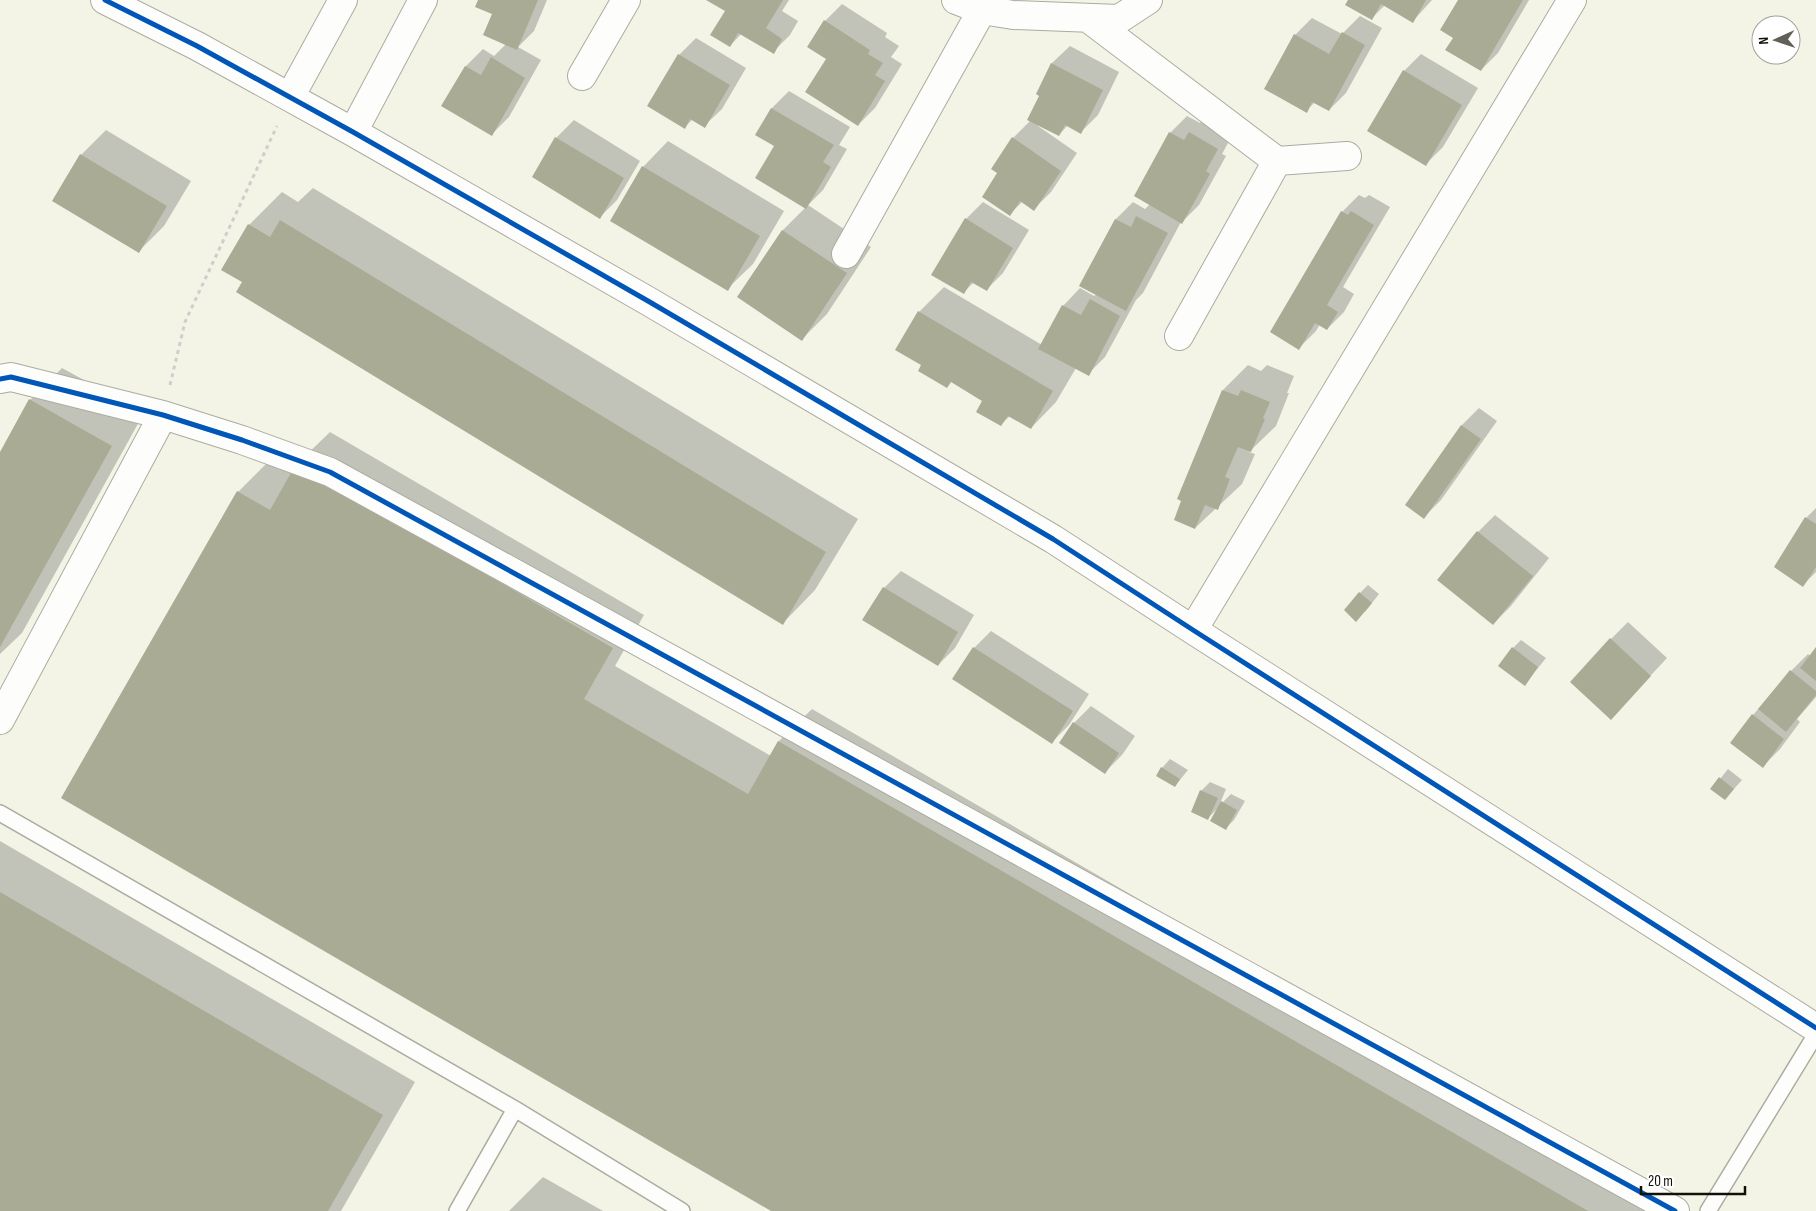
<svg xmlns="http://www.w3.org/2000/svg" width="1816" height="1211" font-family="'Sofia Sans Condensed',sans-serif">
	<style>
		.shadow { fill: #0003 }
		.building { fill: #aaab95 }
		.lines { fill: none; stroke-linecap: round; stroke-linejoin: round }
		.service-casing { stroke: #abaca1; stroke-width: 18 }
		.minor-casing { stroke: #abaca1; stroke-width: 30 }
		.path { stroke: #cecfcb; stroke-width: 3; stroke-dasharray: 4 4; stroke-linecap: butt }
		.service { stroke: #fdfdfb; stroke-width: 15 }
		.minor { stroke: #fdfdfb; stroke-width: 28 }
		.cycleway-casing { stroke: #fff; stroke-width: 8 }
		.cycleway { stroke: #0057b8; stroke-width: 5 }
	</style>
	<rect width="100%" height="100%" fill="#f3f4e6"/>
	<path class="shadow" d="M480 0H547L534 31 518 47 541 60 509 117 492 134 443 106 466 66 483 49 494 56 506 44 494 14Z
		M710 0H789L782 11 798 21 790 35 773 52 742 33 730 46 727 10Z
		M1350 0H1432L1413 21 1385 5 1371 19Z
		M1459 0H1529L1498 53 1481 70 1455 37Z
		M842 4 887 33 885 37 899 46 891 57 902 64 875 108 858 125 828 59 825 21Z
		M1360 16 1382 28 1346 93 1329 110 1315 102 1306 111 1295 35 1312 18 1342 34Z
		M696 38 746 68 722 109 704 126 693 119 685 127 679 55Z
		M1070 46 1119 72 1098 115 1081 132 1068 125 1059 135 1038 125V126L1077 153 1051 192 1034 209 1023 201 1010 214 999 172 1013 138 1030 121 1041 95 1037 94 1052 63Z
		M1421 54 1478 88 1443 147 1426 164 1404 71Z
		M789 91 850 127 839 145 847 149 823 190 808 205 871 247 827 314 802 339 739 297 783 230 806 207 776 146 756 135 772 108Z
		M1187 116 1200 123 1207 116 1234 132 1222 154 1226 156 1199 205 1182 222H1181L1143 293 1136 300 1105 357 1088 374 1076 368 1056 402 1031 428 1010 416 1001 424 984 401 952 381 947 386 923 365 919 312 944 287 1042 345 1063 306 1080 288 1094 296 1097 294 1080 285 1116 219 1133 202 1145 209 1150 204 1135 196 1170 133Z
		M574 120 640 161 617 200 600 217 533 177 556 138Z
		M106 130 191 181 164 226 139 251 81 155Z
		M668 141 784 211 753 264 727 289 643 167Z
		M313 188 858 519 815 590 783 623 244 282 249 225 282 192 298 202Z
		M1359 195 1365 198 1369 195 1390 207 1343 287 1354 294 1344 312 1327 329 1320 324 1316 331 1299 348 1271 332 1342 212Z
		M983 202 1029 230 1003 273 986 290 974 282 963 293 966 219Z
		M1248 365 1261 371 1267 365 1294 376 1287 393H1289L1276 426 1249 452 1255 454 1242 484 1195 528 1223 390Z
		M62 368 144 413 22 633 0 654V454L30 400Z
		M1479 408 1497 421 1441 500 1424 517 1406 505 1462 425Z
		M330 432 644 615 615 666 771 756 779 741 812 709 1663 1204 1659 1211H774L238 492 271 459 297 464Z
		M1816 508V572L1803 585 1806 518Z
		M1495 515 1549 558 1510 607 1493 624 1439 580 1478 532Z
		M901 571 974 615 955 648 938 665 884 588Z
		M1368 585 1379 594 1365 612 1360 593Z
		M1628 622 1667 658 1611 718V639Z
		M991 631 1089 694 1069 725 1052 742 974 648Z
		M1521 640 1546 658 1525 684 1513 648Z
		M1816 649V697L1797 719 1800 722 1780 749 1763 766 1753 715 1791 671 1808 654 1811 656Z
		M1091 706 1135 736 1122 755 1105 772 1074 723Z
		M1170 759 1188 770 1175 786 1158 775 1162 768Z
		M1728 769 1742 780 1725 799 1712 789Z
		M1210 782 1226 789 1219 806 1231 794 1245 801 1234 820 1226 828 1217 809 1208 818 1192 811 1202 790Z
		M0 841 415 1082 341 1211H0Z
		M543 1177 603 1211H509Z"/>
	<path class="building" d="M478 0H538L517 50 483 35 492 14 475 7Z
		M706 0H783L766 28 782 39 774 54 738 33 730 47 710 35 725 11Z
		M1348 0H1426L1413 23 1381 4 1372 20 1345 5Z
		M1458 0H1523L1481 71 1445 50 1453 38 1440 30Z
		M824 20 870 50 868 54 883 63 875 75 885 81 858 126 805 92 826 59 807 47Z
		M1342 32 1365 45 1329 111 1312 102 1307 113 1264 89 1294 34 1329 54Z
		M678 54 730 85 705 128 690 119 685 129 647 106Z
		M491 57 525 78 492 136 441 106 465 66 481 75Z
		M1051 63 1103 90 1081 134 1065 125 1059 136 1027 120 1039 96 1036 94Z
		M1403 70 1462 105 1426 166 1367 131Z
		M771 108 834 145 823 162 831 167 806 209 755 178 774 146 755 135Z
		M1169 132 1184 140 1189 132 1218 149 1206 171 1210 174 1182 224 1134 196Z
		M555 137 624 178 600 219 532 177Z
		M1012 137 1061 171 1034 211 1020 201 1010 216 982 197 997 173 991 169Z
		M80 154 167 206 139 253 52 201Z
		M642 166 760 236 728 291 610 221Z
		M1341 211 1348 215 1351 211 1374 225 1327 305 1338 312 1327 330 1315 323 1299 350 1270 332Z
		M1136 216 1168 233 1126 311 1079 286 1115 219 1131 227Z
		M965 218 1013 248 987 291 971 282 964 294 931 275Z
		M280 220 826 552 783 625 236 292 242 282 221 270 248 224 270 237Z
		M782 230 847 273 802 341 737 297Z
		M1090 299 1120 316 1089 376 1038 349 1062 305 1081 315Z
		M918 311 1053 391 1031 429 1008 416 1001 426 976 412 982 401 951 382 947 388 918 371 921 365 895 350Z
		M1222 390 1238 396 1241 390 1270 402 1263 418 1265 419 1251 452 1238 447 1225 477 1230 479 1218 510 1205 505 1195 529 1174 520 1181 501 1177 499Z
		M29 399 112 446 0 647V452Z
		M1461 425 1481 439 1424 519 1405 505Z
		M296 464 613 648 584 699 748 794 778 741 1588 1211H771L61 798 237 491 270 510Z
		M1805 517 1816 524V567L1803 587 1774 567Z
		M1477 531 1533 576 1493 625 1437 580Z
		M883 587 958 632 938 666 862 620Z
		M1359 592 1372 603 1356 622 1344 610Z
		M1610 638 1651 676 1611 720 1570 682Z
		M973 647 1073 711 1052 744 952 679Z
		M1512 647 1538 667 1525 686 1498 666Z
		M1816 647V681L1800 668Z
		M1790 670 1816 691V695L1786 732 1758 709Z
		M1752 714 1784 739 1763 768 1730 743Z
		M1073 722 1119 753 1105 774 1059 743Z
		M1161 767 1180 779 1175 787 1156 776Z
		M1719 777 1734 789 1725 800 1710 789Z
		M1200 790 1218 798 1208 820 1191 812Z
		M1221 801 1237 810 1226 830 1210 821Z
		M0 892 383 1115 328 1211H0Z"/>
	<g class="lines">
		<defs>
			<path id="service" d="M0 813 515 1109 682 1211
				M457 1211 515 1109
				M1708 1211 1816 1034"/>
			<path id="minor" d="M105 0 197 46 353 132 648 301 1053 539 1193 630 1816 1028
				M956 0 982 10 1013 15 1119 19 1148 0
				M1088 18 1277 161 1347 156
				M582 76 626 0
				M290 97 343 0
				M353 132 423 0
				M846 254 982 10
				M1179 336 1277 161
				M0 379 11 377 163 415 242 440 330 472 1675 1211
				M1193 630 1572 0
				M0 720 163 415"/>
		</defs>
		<use href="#service" class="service-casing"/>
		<use href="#minor" class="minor-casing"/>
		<path class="path" d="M170 385 185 322 277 126"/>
		<use href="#service" class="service"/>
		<use href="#minor" class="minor"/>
		<defs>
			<path id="cycleway" d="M105 0 197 46 353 132 648 301 1053 539 1193 630 1816 1028
				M0 379 11 377 163 415 242 440 330 472 1675 1211"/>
		</defs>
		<use href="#cycleway" class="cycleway-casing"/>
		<use href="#cycleway" class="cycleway"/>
	</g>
	<g transform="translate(1776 40) rotate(267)"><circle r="24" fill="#ffffff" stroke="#a0a09d"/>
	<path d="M0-4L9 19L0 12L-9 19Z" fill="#606056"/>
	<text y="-8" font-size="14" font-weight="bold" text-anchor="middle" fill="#111109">N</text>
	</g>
	<path d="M1641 1186v8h104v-8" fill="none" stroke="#111109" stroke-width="2.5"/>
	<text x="1648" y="1186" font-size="15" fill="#111109" stroke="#ffffff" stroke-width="4" paint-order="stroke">20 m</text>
</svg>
